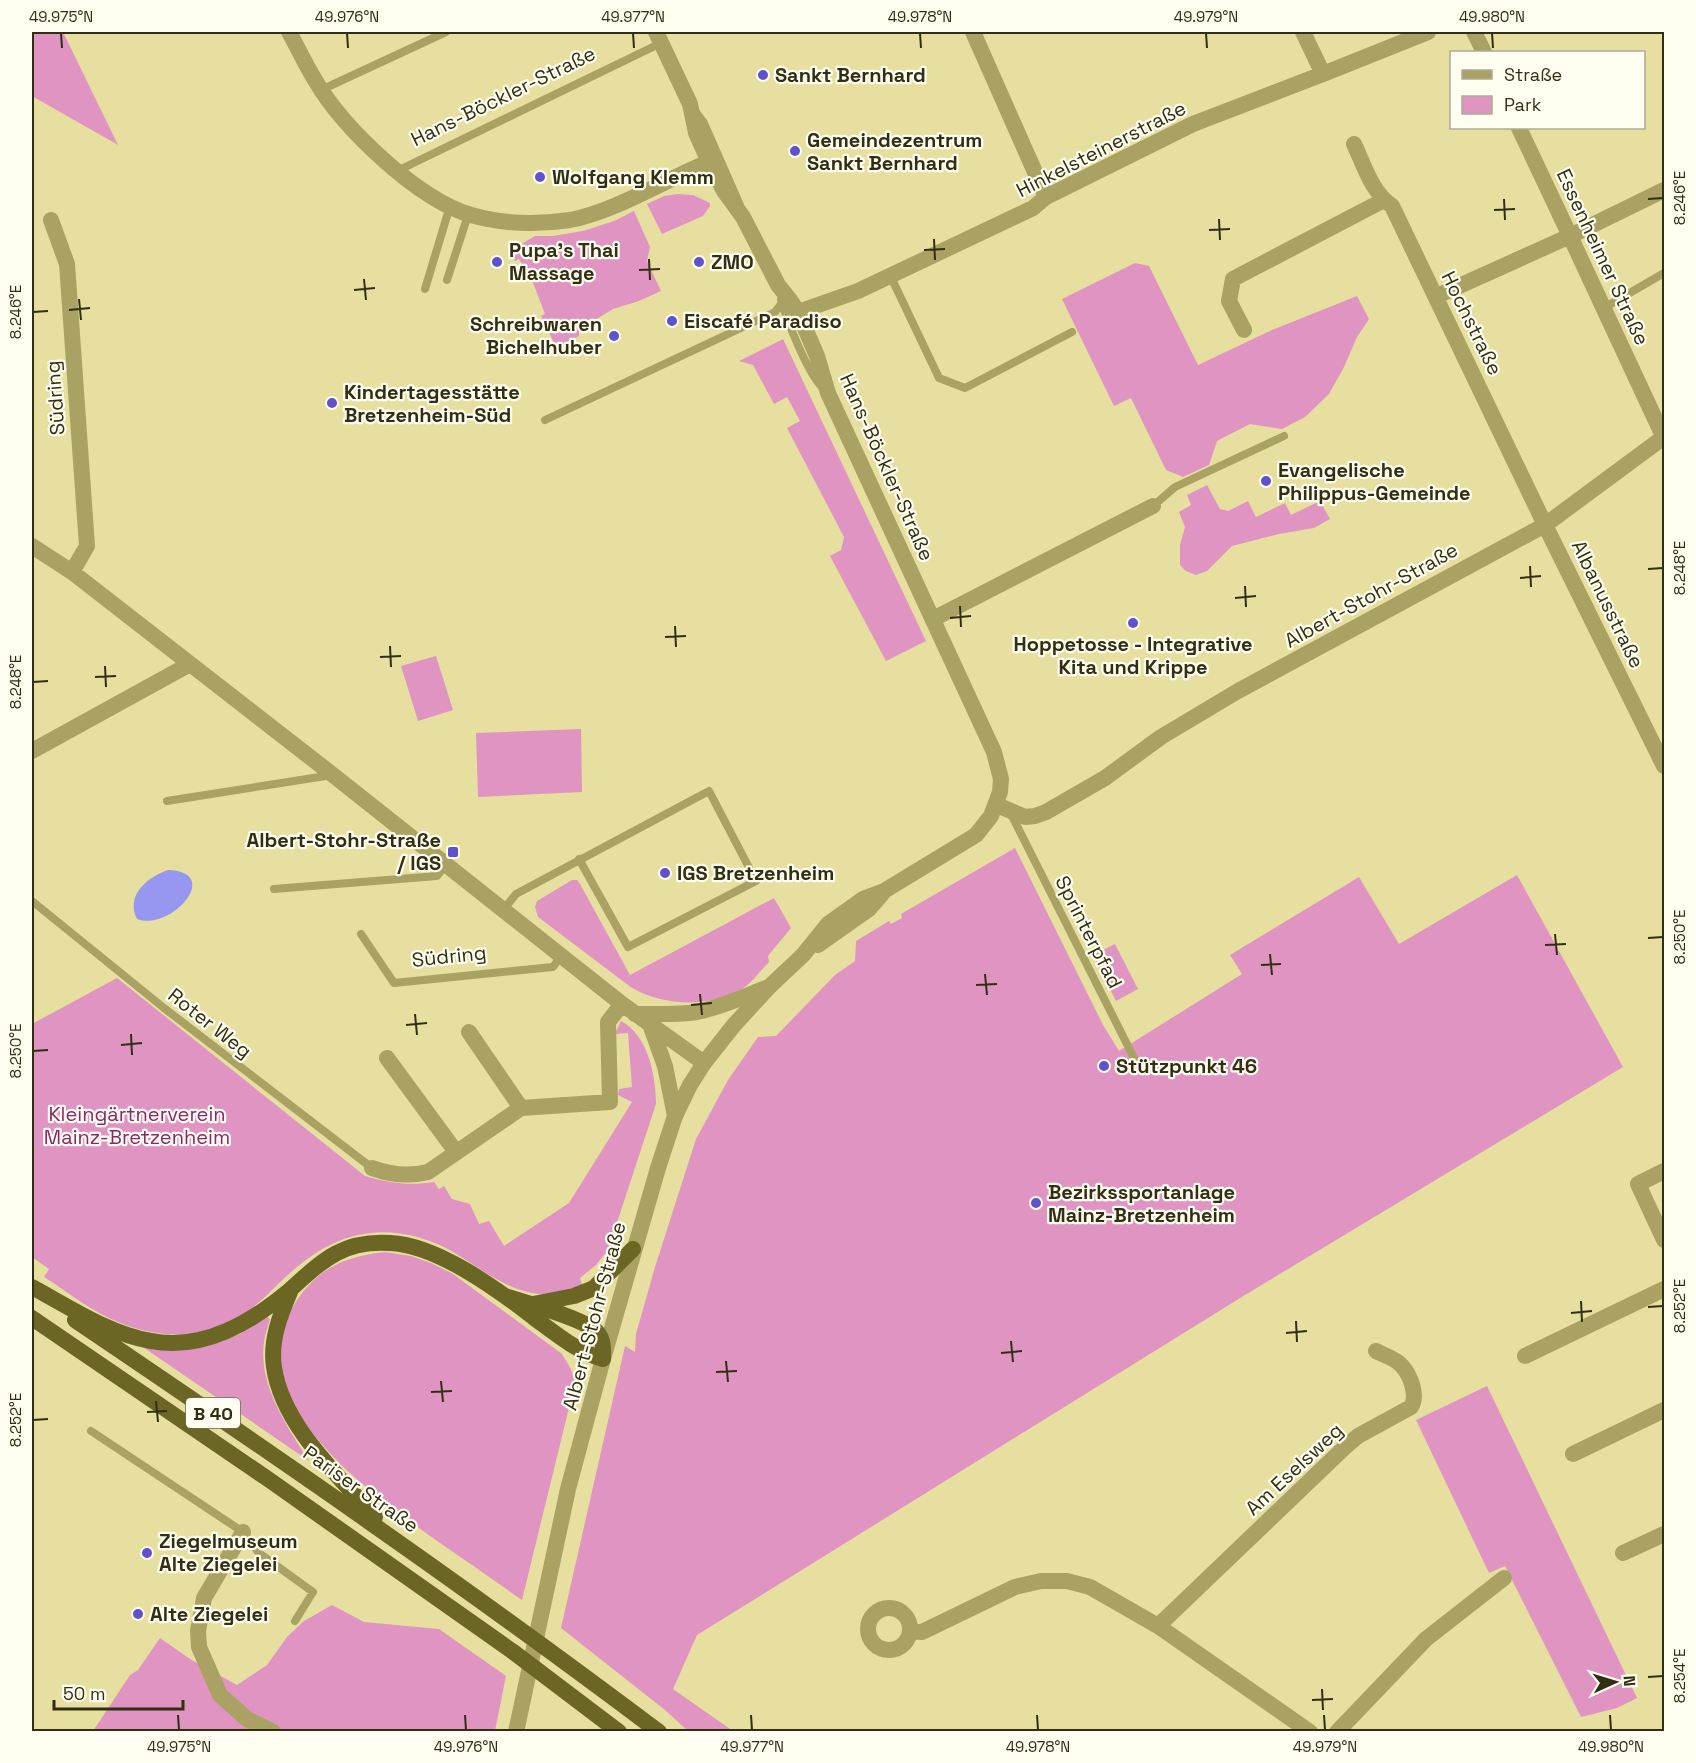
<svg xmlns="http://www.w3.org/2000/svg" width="1696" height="1763" font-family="'Space Grotesk',sans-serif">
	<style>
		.green { fill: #e094c2 }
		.water { fill: #9796f0 }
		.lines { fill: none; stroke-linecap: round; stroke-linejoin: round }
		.service { stroke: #a9a262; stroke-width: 8 }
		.minor { stroke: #a9a262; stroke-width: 16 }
		.tertiary { stroke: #a9a262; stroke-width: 16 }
		.trunk { stroke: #6c6624; stroke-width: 16 }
		.ticks { fill: none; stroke: #312e14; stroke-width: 2 }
		.poi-dot { fill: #6052ca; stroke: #fffef1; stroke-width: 2 }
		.labels { text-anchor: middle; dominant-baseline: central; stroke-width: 4.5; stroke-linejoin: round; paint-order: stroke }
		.shield { fill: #fffef1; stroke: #6f6c56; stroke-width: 1.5 }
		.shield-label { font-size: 18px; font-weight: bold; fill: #312e14 }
		.poi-label { font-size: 20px; font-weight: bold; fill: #312e14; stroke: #fffef1; text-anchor: start }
		.street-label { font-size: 20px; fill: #312e14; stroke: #fffef1 }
		.park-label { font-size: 20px; fill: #8d246c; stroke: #fffef1 }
		.neatline { fill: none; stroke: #312e14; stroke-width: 2 }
		.ticks-label { font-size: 15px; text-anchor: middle; fill: #312e14 }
	</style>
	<rect width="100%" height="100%" fill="#e6df9f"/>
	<path class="green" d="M32 32H63L118 145 32 96Z
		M678 194 693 195 710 203V206L703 216 662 234 647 204 664 196Z
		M634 211 650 247 647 261 661 291 639 301 613 309 579 330V336L556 347 541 316 545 314 532 280 519 259 515 261 511 250 535 236H553L583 231 614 221Z
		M1135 263 1149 266 1198 365 1272 330 1357 296 1369 319 1357 337 1344 367 1329 394 1305 417 1282 429 1250 424 1217 441 1209 465 1183 477 1166 470 1131 398 1114 406 1062 299Z
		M783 339 926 641 886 661 830 556 841 550 844 537 787 428 800 421 787 397 774 404 753 365 739 361Z
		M1207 485 1220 509 1228 511 1248 501 1256 517 1285 503 1291 515 1320 501 1330 519 1314 528 1279 534 1232 546 1207 571 1196 575 1186 571 1180 565V545L1185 527 1179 512 1191 505 1187 495Z
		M436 656 453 710 418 721 401 666Z
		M581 729 582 792 478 797 476 733Z
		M1015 848 1103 1025 1119 1051 1242 974 1230 955 1359 877 1399 944 1517 875 1623 1067 1245 1295 697 1635 673 1689 733 1731H688L665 1710 561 1628 625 1346 635 1352 636 1334 655 1267 696 1139 728 1080 758 1037 776 1036 835 975 855 961 856 941 889 921 891 924 902 918 901 914Z
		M572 880H577L580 884 630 975 774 898 791 928 768 956 769 962C760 971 752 983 742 989 709 1008 664 1006 632 988L538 917 535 907 537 901Z
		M1115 944 1138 989 1116 1001 1093 955Z
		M117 978 365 1176C388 1183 410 1186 434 1182L439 1189 444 1186 452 1199 470 1204 479 1224 489 1221 504 1246 569 1203 632 1102 618 1095 619 1089 632 1087 628 1033 615 1034 621 1021C648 1035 656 1076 656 1104L608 1250 596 1265 580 1278 582 1285C530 1310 496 1278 453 1252 429 1238 399 1230 371 1233 328 1237 297 1265 268 1294 225 1336 173 1345 118 1322 92 1312 68 1292 44 1277L49 1269 32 1257V1024Z
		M385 1252 411 1256 431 1263 453 1274 562 1354 571 1369 575 1383 522 1600C495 1581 468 1562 440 1543 395 1511 355 1483 319 1441 306 1426 293 1410 286 1392 282 1381 282 1368 281 1356 280 1339 283 1323 292 1308 315 1270 341 1257 385 1252Z
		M266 1316 270 1319C268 1326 265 1334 264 1342 258 1385 287 1426 309 1461L140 1345H209L240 1334Z
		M1487 1386 1637 1698 1617 1708 1581 1717 1505 1566 1489 1573 1416 1420Z
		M332 1605 364 1622 439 1629 506 1676 495 1731H93L130 1675 138 1670 160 1638 190 1659 237 1685 267 1665 287 1637 304 1621Z"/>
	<path class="water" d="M168 870C224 872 170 932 137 919 125 896 147 877 168 870Z"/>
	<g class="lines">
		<path class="service" d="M321 90 446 32
			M695 111 704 123 740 205
			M397 171 661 43
			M890 275 939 378 965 388 1072 332
			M447 280 468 215
			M425 289 450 206
			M781 300C787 321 807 371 821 386
			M1604 308 1664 273
			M545 420 775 312 782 303 790 300
			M1153 506 1175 487 1284 436
			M167 801 332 775
			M1011 814 1139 1068
			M274 889 437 876 446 864
			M32 901 164 1008 372 1168
			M504 909 516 894 709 791 756 881 628 947 579 859
			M361 934 394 983 553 967 561 956
			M91 1431 243 1532 259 1553 313 1592 295 1621"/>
		<path class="minor" d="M289 32C298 48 305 64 315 80 343 128 417 199 471 215 503 224 537 225 570 220 614 212 667 179 709 162
			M973 32 1046 197
			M1303 32 1323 74
			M1354 144C1364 165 1372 193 1392 206L1545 525 1664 766
			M51 220 67 264 87 546 72 572
			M1437 296 1570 236 1664 438
			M798 312 858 291 1033 208 1046 197 1193 124 1323 74 1428 32
			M1244 330 1229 301 1233 279 1384 200
			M32 546 72 572 333 775 622 1004 704 1063
			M933 619 1153 506
			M32 751 190 664
			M997 805 1025 817 1035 816 1046 812 1105 778 1161 737 1238 691 1545 525 1664 437
			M635 1014C656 1014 677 1015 697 1012 722 1007 745 996 769 987
			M651 1027 665 1066 675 1116
			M469 1032 521 1108
			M387 1058 456 1152
			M372 1168C391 1175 408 1177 428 1172L521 1108 610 1102 608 1022 622 1004
			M1664 1171 1638 1184 1664 1240
			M1525 1356 1664 1289
			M1573 1454 1664 1410
			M243 1532 204 1598 198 1631 199 1647 220 1695 247 1719 273 1732
			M1623 1553 1664 1534
			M868 1629a21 21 0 1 1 42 0a21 21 0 1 1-42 0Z
			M1158 1626 1344 1448 1358 1436 1411 1407C1418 1396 1411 1376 1402 1366 1397 1359 1383 1355 1376 1351
			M911 1631 922 1632 1015 1587 1041 1581H1067L1090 1587 1158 1626 1310 1732
			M1337 1732 1426 1639 1504 1578"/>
		<path class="tertiary" d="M1474 32 1484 52
			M1519 128 1570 236 1664 190
			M818 945 869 909 882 894
			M516 1732 568 1489 603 1359 658 1168 675 1116 690 1085 704 1063 734 1025 769 987 803 955 828 924 863 899 884 891 976 835 991 816 1000 792 1001 779 994 752 828 393 817 356 798 312 790 300 778 285 743 217 724 191 709 162 696 133 690 104 656 32"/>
		<path class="trunk" d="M32 1287C69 1307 109 1334 151 1341 204 1351 252 1322 291 1289 323 1260 343 1240 390 1243 437 1245 497 1289 533 1317 556 1334 576 1351 603 1359 603 1349 604 1340 597 1332 584 1318 525 1303 505 1296
			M290 1292C280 1315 270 1341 274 1367 282 1425 338 1475 375 1517
			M533 1304 574 1296 594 1288 633 1249
			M32 1318 268 1479 512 1651 619 1732
			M75 1320C272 1453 468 1588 659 1732"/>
	</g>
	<path class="ticks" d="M61 33 62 48M347 33 348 48M633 33 634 48M920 33 921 48M1206 33 1207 48M1492 33 1493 48M1504 199 1505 220M1648 199 1663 198M1494 210 1515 209M1219 219 1220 240M1209 230 1230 229M934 239 935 260M924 250 945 249M649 259 650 280M639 270 660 269M364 279 366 300M354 290 375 288M79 299 81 320M69 310 90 308M33 312 48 311M1530 566 1531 587M1648 569 1663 568M1520 578 1541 576M1245 586 1246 607M1235 598 1256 596M960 606 961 627M950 618 971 616M675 626 676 647M665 637 686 636M390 646 391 667M380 657 401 656M105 666 106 687M95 677 116 676M33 682 48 681M1555 934 1557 955M1648 938 1663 937M1545 945 1566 944M1270 954 1272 975M1261 965 1281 964M985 974 987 995M976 985 997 984M700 994 702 1015M691 1005 712 1003M415 1014 417 1035M406 1025 427 1023M131 1034 132 1055M121 1045 142 1043M33 1051 48 1050M1581 1301 1582 1322M1648 1307 1663 1306M1571 1313 1592 1311M1296 1321 1297 1342M1286 1333 1307 1331M1011 1341 1013 1362M1001 1353 1022 1351M726 1361 728 1382M716 1372 737 1371M441 1381 443 1402M431 1392 452 1391M156 1401 158 1422M147 1412 167 1411M33 1420 48 1419M1648 1677 1663 1676M1322 1689 1323 1710M1312 1700 1333 1699M178 1715 179 1730M465 1715 466 1730M751 1715 752 1730M1037 1715 1038 1730M1324 1715 1325 1730M1610 1715 1611 1730"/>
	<g class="poi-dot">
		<circle cx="763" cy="75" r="6"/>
		<circle cx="795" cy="151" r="6"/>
		<circle cx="540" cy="177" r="6"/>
		<circle cx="497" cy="262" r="6"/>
		<circle cx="699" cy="262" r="6"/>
		<circle cx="672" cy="321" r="6"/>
		<circle cx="614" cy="336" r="6"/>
		<circle cx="332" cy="403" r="6"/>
		<circle cx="1266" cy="481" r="6"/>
		<circle cx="1133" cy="623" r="6"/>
		<rect x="447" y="846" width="12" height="12" rx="3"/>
		<circle cx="665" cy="873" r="6"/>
		<circle cx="1104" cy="1066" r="6"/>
		<circle cx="1036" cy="1203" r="6"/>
		<circle cx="147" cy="1553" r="6"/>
		<circle cx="138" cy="1614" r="6"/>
	</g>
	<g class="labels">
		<rect class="shield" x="186" y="1398" width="54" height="30" rx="4.5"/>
		<g class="shield-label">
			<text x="213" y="1413">B 40</text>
		</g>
		<g class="poi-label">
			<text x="775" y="75">Sankt Bernhard</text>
			<text x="807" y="140">Gemeindezentrum<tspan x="807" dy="23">Sankt Bernhard</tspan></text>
			<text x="552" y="177">Wolfgang Klemm</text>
			<text x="509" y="250">Pupa's Thai<tspan x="509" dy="23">Massage</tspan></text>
			<text x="711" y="262">ZMO</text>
			<text x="684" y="321">Eiscafé Paradiso</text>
			<text x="602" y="324" text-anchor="end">Schreibwaren<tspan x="602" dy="23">Bichelhuber</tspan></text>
			<text x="344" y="392">Kindertagesstätte<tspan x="344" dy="23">Bretzenheim-Süd</tspan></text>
			<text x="1278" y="470">Evangelische<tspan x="1278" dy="23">Philippus-Gemeinde</tspan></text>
			<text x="1133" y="644" text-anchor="middle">Hoppetosse - Integrative<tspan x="1133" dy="23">Kita und Krippe</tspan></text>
			<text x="441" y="840" text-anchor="end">Albert-Stohr-Straße<tspan x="441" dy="23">/ IGS</tspan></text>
			<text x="677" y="873">IGS Bretzenheim</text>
			<text x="1116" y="1066">Stützpunkt 46</text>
			<text x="1048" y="1192">Bezirkssportanlage<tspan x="1048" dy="23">Mainz-Bretzenheim</tspan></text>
			<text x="159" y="1541">Ziegelmuseum<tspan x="159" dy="23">Alte Ziegelei</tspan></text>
			<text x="150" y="1614">Alte Ziegelei</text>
		</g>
		<g class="street-label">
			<text transform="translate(503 96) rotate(-26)">Hans-Böckler-Straße</text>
			<text transform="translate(1101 149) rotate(-27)">Hinkelsteinerstraße</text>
			<text transform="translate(1603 257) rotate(65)">Essenheimer Straße</text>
			<text transform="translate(1472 323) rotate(64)">Hochstraße</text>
			<text transform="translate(55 398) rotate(-94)">Südring</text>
			<text transform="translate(887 467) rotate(66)">Hans-Böckler-Straße</text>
			<text transform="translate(1371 595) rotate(-29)">Albert-Stohr-Straße</text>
			<text transform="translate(1608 604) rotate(64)">Albanusstraße</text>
			<text transform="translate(1089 932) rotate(63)">Sprinterpfad</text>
			<text transform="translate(449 956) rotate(-6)">Südring</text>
			<text transform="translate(210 1023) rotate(38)">Roter Weg</text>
			<text transform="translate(594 1316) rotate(-75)">Albert-Stohr-Straße</text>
			<text transform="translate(1294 1469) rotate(-43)">Am Eselsweg</text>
			<text transform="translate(361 1489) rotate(35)">Pariser Straße</text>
		</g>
		<g class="park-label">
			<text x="137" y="1114">Kleingärtnerverein<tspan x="137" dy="23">Mainz-Bretzenheim</tspan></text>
		</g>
	</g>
	<rect width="1696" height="1763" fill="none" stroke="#fffef1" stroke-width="66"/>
	<rect x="1450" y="51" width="195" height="78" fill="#fffef1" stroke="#adab99" stroke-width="1.5"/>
	<rect x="1462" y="70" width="30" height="9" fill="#a9a262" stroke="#adab99" stroke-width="1.5"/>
	<text x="1504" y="81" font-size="18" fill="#312e14">Straße</text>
	<rect x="1462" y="96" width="30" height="18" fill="#e094c2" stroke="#adab99" stroke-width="1.5"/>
	<text x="1504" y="111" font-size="18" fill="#312e14">Park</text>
	<g transform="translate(1615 1682) rotate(86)" stroke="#fffef1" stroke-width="4.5" paint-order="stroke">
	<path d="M0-4.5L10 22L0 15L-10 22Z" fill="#312e14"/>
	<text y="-9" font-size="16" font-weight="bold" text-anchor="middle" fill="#312e14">N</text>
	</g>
	<path d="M54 1700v9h129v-9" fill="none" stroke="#312e14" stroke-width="3"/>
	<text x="63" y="1700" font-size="18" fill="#312e14" stroke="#fffef1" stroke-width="4.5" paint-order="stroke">50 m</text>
	<rect x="33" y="33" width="1630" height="1697" class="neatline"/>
	<g class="ticks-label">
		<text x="61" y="22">49.975°N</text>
		<text x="347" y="22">49.976°N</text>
		<text x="633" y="22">49.977°N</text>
		<text x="920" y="22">49.978°N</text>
		<text x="1206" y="22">49.979°N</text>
		<text x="1492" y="22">49.980°N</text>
		<text transform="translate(1680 198) rotate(-90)" y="5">8.246°E</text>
		<text transform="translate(16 312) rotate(-90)" y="5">8.246°E</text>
		<text transform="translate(1680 568) rotate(-90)" y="5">8.248°E</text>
		<text transform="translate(16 682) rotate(-90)" y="5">8.248°E</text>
		<text transform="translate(1680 937) rotate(-90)" y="5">8.250°E</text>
		<text transform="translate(16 1051) rotate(-90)" y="5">8.250°E</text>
		<text transform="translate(1680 1306) rotate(-90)" y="5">8.252°E</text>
		<text transform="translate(16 1420) rotate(-90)" y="5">8.252°E</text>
		<text transform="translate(1680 1676) rotate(-90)" y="5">8.254°E</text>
		<text x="179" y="1752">49.975°N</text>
		<text x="466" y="1752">49.976°N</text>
		<text x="752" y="1752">49.977°N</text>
		<text x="1038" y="1752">49.978°N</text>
		<text x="1325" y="1752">49.979°N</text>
		<text x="1611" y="1752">49.980°N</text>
	</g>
</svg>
